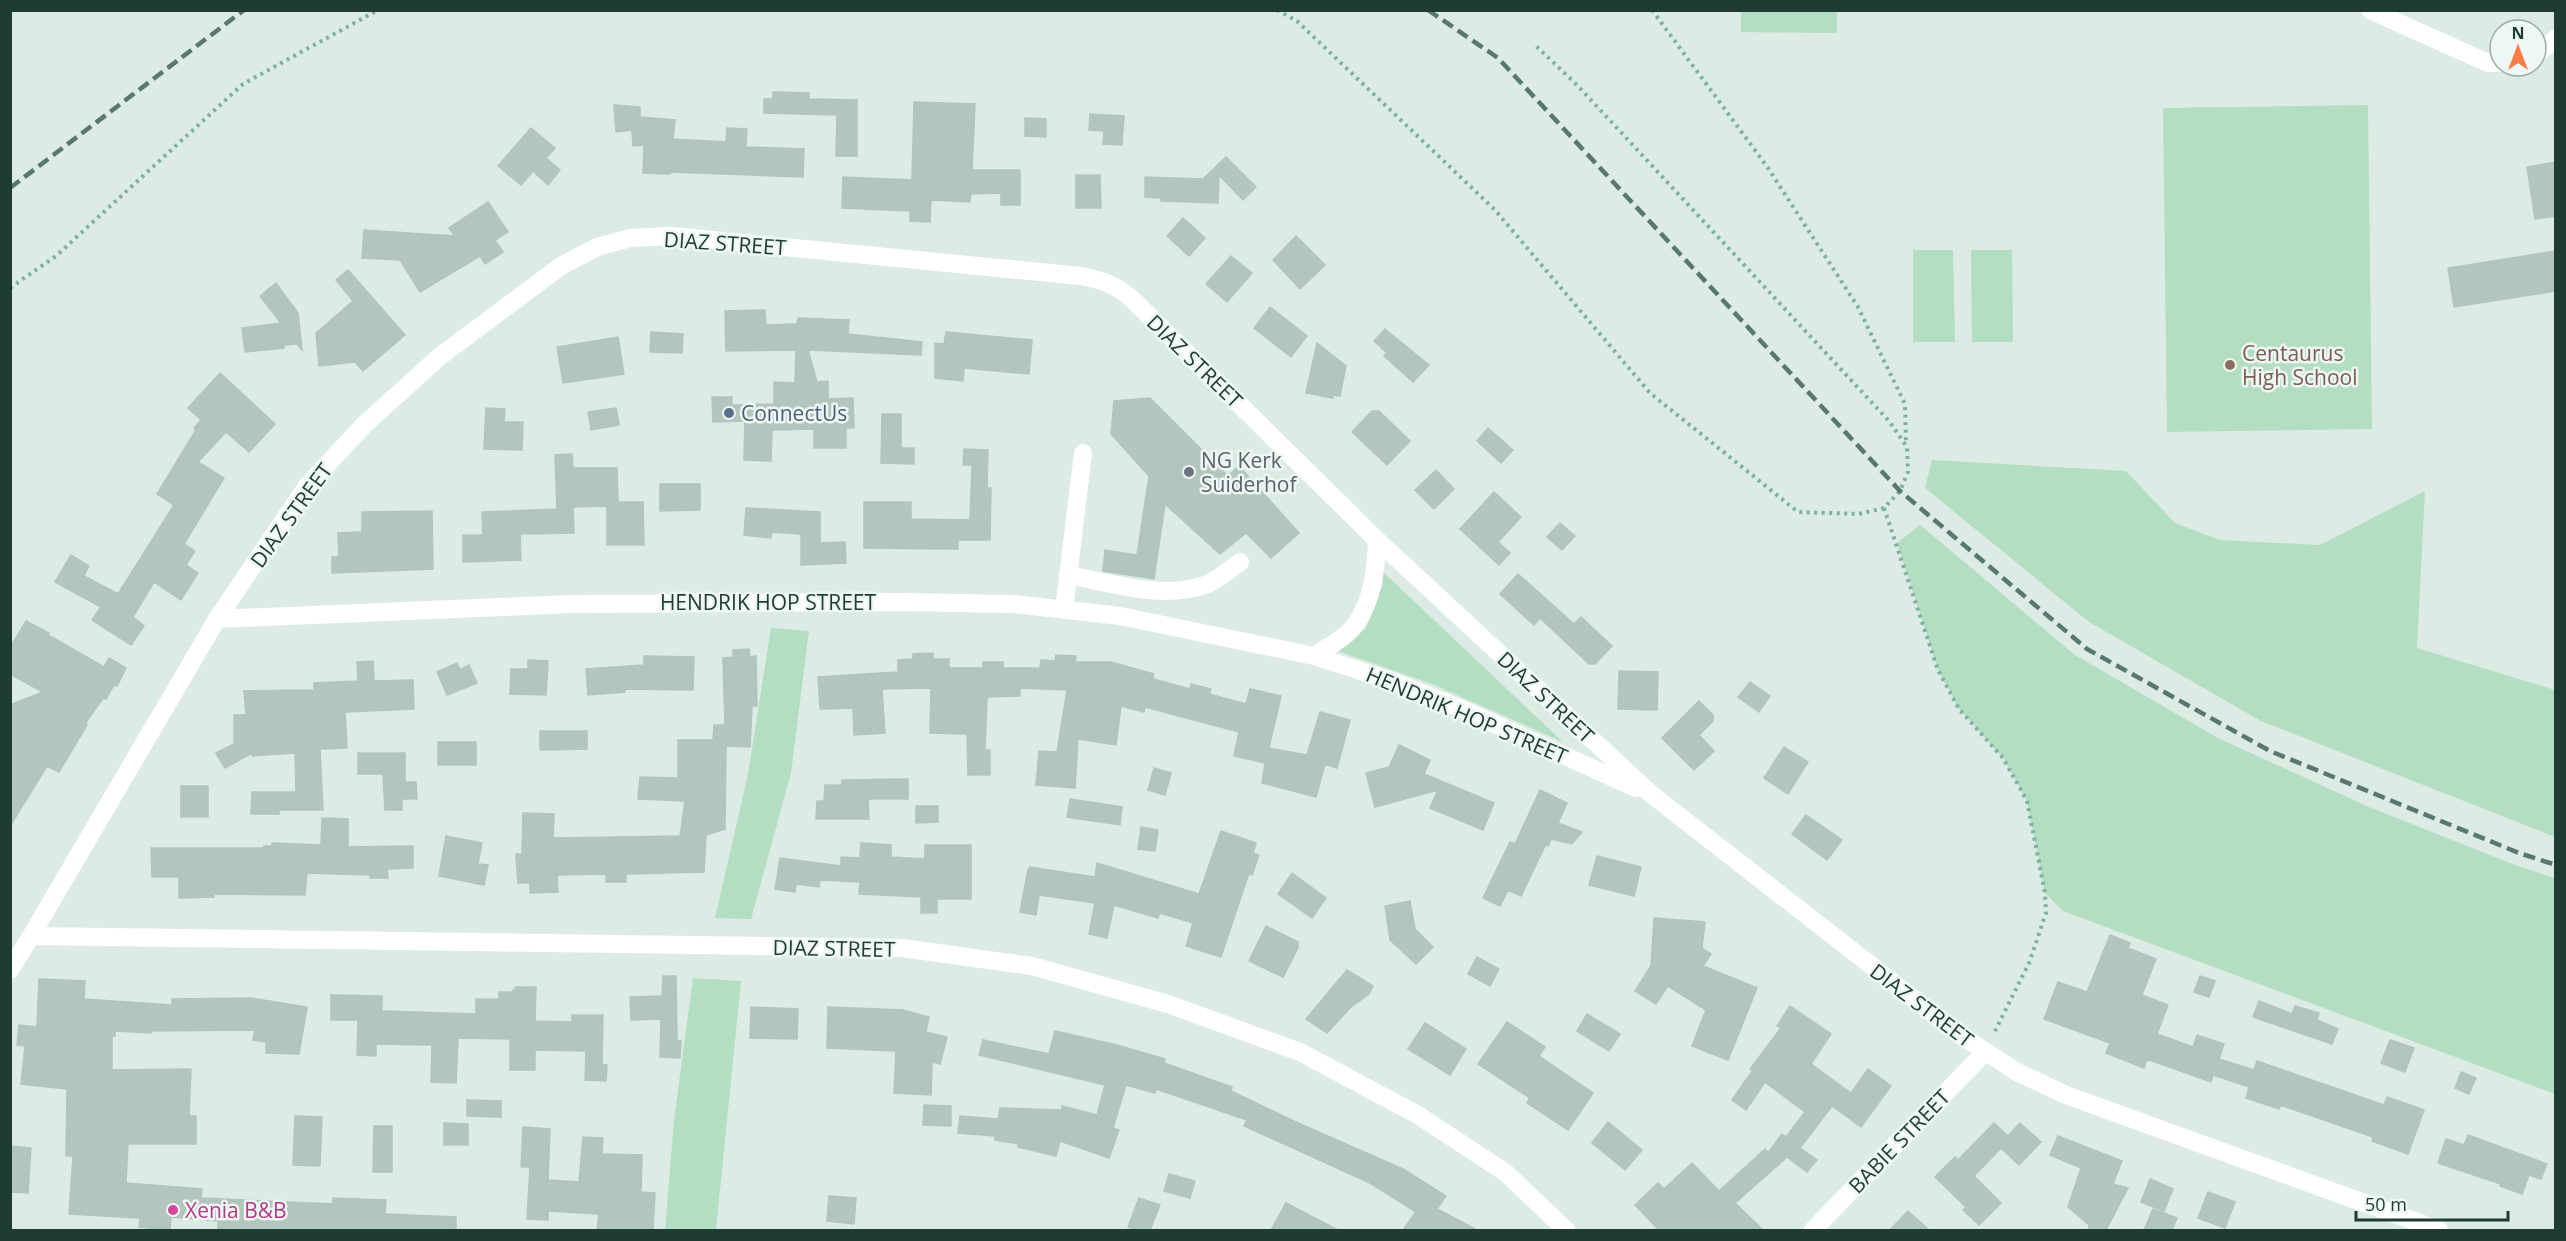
<svg xmlns="http://www.w3.org/2000/svg" width="2566" height="1241" font-family="'Open Sans',sans-serif">
	<style>
		.green { fill: #b4dec1 }
		.building { fill: #b3c6be; stroke: #b0c5bd; stroke-width: 1.5 }
		.lines { fill: none; stroke-linecap: round; stroke-linejoin: round }
		.path { stroke: #7bb1a2; stroke-width: 4; stroke-dasharray: 3 4.5; stroke-linecap: butt }
		.minor { stroke: #fff; stroke-width: 18 }
		.rail { stroke: #587770; stroke-width: 4.5; stroke-dasharray: 12 6; stroke-linecap: butt }
		.education-dot { fill: #8d6e63; stroke: #eef7f3; stroke-width: 2 }
		.service-dot { fill: #5c6f8a; stroke: #eef7f3; stroke-width: 2 }
		.worship-dot { fill: #6b7280; stroke: #eef7f3; stroke-width: 2 }
		.hotel-dot { fill: #d1479c; stroke: #eef7f3; stroke-width: 2 }
		.labels { text-anchor: middle; dominant-baseline: central; stroke-width: 5; stroke-linejoin: round; paint-order: stroke }
		.street-label { font-size: 21px; fill: #1e3b34; stroke: #eef7f3 }
		.education-label { font-size: 21px; fill: #785e54; stroke: #eef7f3; text-anchor: start }
		.service-label { font-size: 21px; fill: #4e5e75; stroke: #eef7f3; text-anchor: start }
		.worship-label { font-size: 21px; fill: #5b616d; stroke: #eef7f3; text-anchor: start }
		.hotel-label { font-size: 21px; fill: #b23c85; stroke: #eef7f3; text-anchor: start }
	</style>
	<rect width="100%" height="100%" fill="#ddebe5"/>
	<path class="green" d="M1741 11H1837V33L1741 32Z
		M2368 105 2372 429 2167 432 2163 108Z
		M1913 250H1953L1955 342H1913Z
		M1971 250H2012L2013 342H1972Z
		M1932 460 2126 471 2175 523 2220 540 2320 545 2425 491 2417 648 2555 690V837L2261 721 2089 622 1925 488Z
		M1920 525 2075 655 2218 738 2369 807 2515 865 2555 878V1094L2063 911 2045 893 2027 801 2003 758 1959 709 1938 670 1897 543Z
		M1382 571 1563 742 1432 684 1338 651 1366 628 1383 584Z
		M771 628 809 631 791 773 751 919 715 918 748 774Z
		M693 978 741 981 716 1230H665L674 1120Z"/>
	<path class="building" d="M773 92 809 93V99L857 100V156H836L837 115 764 113V99H773Z
		M914 102 975 104 972 170H1020V205H1001V193L971 194 970 202 931 200 930 222 910 221V211L842 208 843 177 912 180Z
		M614 105 640 107V117L675 120 673 139 726 142 727 128 747 129 746 147 804 149 803 177 671 172 670 174 643 173 644 145 633 146 632 130 616 132Z
		M1090 114 1124 116 1122 145 1103 144 1104 131 1089 130Z
		M1025 118 1046 119V137L1025 136Z
		M531 128 555 148 546 158 560 170 548 185 533 171 521 185 498 166Z
		M1226 157 1256 187 1243 200 1219 175 1218 203 1161 201V198L1145 197V177L1203 179Z
		M2556 162V216L2535 219 2527 167Z
		M1076 175H1100L1101 208H1076Z
		M488 202 508 232 495 240 503 252 485 264 480 256 420 292 400 260 362 258 364 230 455 236 449 228Z
		M1183 218 1205 238 1189 256 1167 236Z
		M1296 236 1325 265 1300 289 1273 260Z
		M2556 251V291L2454 307 2448 268Z
		M1231 256 1252 273 1227 302 1206 284Z
		M348 270 405 335 363 371 355 362 319 366 316 333 353 301 336 280Z
		M276 283 298 313 302 350 297 344 284 345V348L245 352 242 328 281 323 260 296Z
		M1270 307 1307 336 1291 357 1254 328Z
		M765 310 766 325 797 324 798 318 849 320 848 334 922 342 921 355 808 350 817 382 828 381V399L853 398 854 428H846V448H814V429L772 430 771 461 744 460 745 421 713 422 712 397H732V405L774 404V382L795 383 796 350 726 351 725 311Z
		M1385 329 1429 365 1413 382 1384 356 1387 353 1374 341Z
		M651 332 683 334 682 353 650 352Z
		M946 332 1032 340 1029 374 964 368 963 381 935 378V343L944 344Z
		M618 337 624 374 563 383 557 347Z
		M1317 343 1346 366 1340 396 1333 395V398L1306 393Z
		M220 373 275 424 249 452 226 432 198 462 224 478 184 544 195 551 186 565 198 573 181 600 154 582 133 617 144 626 131 645 92 620 101 607 55 582 71 555 89 566 84 576 118 594 174 505 157 494 196 430 194 428 201 420 188 408Z
		M1150 398 1228 476 1239 466 1299 533 1271 558 1246 533 1220 554 1165 504 1154 579 1103 571 1105 550 1137 555 1149 476 1111 434 1114 401Z
		M486 408 505 409 504 422H523L522 450 484 449Z
		M616 408 619 425 591 430 588 412Z
		M1372 411H1379L1410 441 1387 465 1352 432Z
		M882 414H901V448H914V464L881 463Z
		M1488 428 1513 450 1501 463 1477 441Z
		M964 449 988 450 987 488H991L990 540H958V549L864 548V502H911V519L970 520 972 465H963Z
		M572 454 573 468H617L618 502H643L644 545H607V506L573 507 574 533 520 534 521 560 463 562V535H483L482 512 557 509 555 455Z
		M1436 470 1454 489 1434 509 1415 490Z
		M660 484H700V510L660 511Z
		M1494 492 1521 517 1498 542 1510 553 1499 565 1460 529Z
		M746 508 820 512V543L845 542 846 563 801 565V534L772 532 771 538 744 535Z
		M432 511 433 569 332 573V557H339L338 533 362 532V512Z
		M1560 523 1575 536 1562 550 1547 537Z
		M1518 574 1574 624 1581 617 1612 646 1595 664H1589L1540 618 1534 625 1500 594Z
		M26 621 49 633 48 635 104 667 109 658 126 668 117 686 114 685 106 699 103 698 85 724 87 725 59 772 47 766 10 826V705L43 692 10 674V648Z
		M749 649 750 657 756 656 757 706H752L750 747 726 746 725 829 706 835 704 872 626 874V882H606V874L557 875 558 892 530 893V883H518L516 854H522L523 813 554 814 553 838 680 836 685 801 638 799 640 777 678 778V740H713L714 725H725L723 658 733 657V650Z
		M933 653V659H949V668H983V662H1003V668H1040L1041 660 1055 661 1056 655 1076 656 1075 662H1111L1154 674 1153 679 1190 689 1191 684 1211 689 1209 694 1246 704 1250 689 1281 696 1269 748 1307 755 1320 712 1350 720 1337 768 1325 764 1316 797 1262 783 1265 763 1234 756 1239 732 1145 707 1144 712 1121 706 1116 745 1078 739 1075 788 1036 785 1039 751 1057 752 1067 690 1020 688V696L987 697 985 750H990V775H968L967 734 930 733 931 688 882 689 885 733 854 735 853 708 820 709 818 677 898 672V660L913 659V654Z
		M644 656 694 657 693 690 625 689V692L588 695 586 669 644 665Z
		M528 660 548 661 546 695 510 694 511 669H528Z
		M373 661 374 681 413 680 414 709 345 712 347 748 320 749 323 810H279V814H251L252 792H296L295 753 252 756V753L225 768 216 753 234 744V715H246L244 691 314 690V683L358 681 357 662Z
		M457 663 460 670 469 665 477 683 447 695 437 672Z
		M1619 671 1658 672 1657 710 1618 709Z
		M1750 682 1770 696 1759 712 1738 697Z
		M1699 701 1713 715V721L1699 735 1714 751 1694 770 1662 738Z
		M540 731H587V749L540 750Z
		M438 742H476V765H438Z
		M1399 745 1430 760 1424 774 1494 803 1483 830 1430 808 1438 790 1375 807 1366 773 1389 767Z
		M1784 747 1808 762 1788 794 1764 778Z
		M358 753H405V782H416L417 799H402V810H385L383 774H358Z
		M1154 768 1171 773 1165 795 1148 790Z
		M908 779V799H868L869 819H816L817 801H824L825 785H842V780Z
		M181 786H208V817H181Z
		M1540 790 1567 803 1558 823 1582 832 1572 844 1551 839 1548 846 1546 844 1521 896 1508 890 1500 906 1483 898 1510 842 1515 844Z
		M1070 799 1122 807 1120 825 1067 817Z
		M916 806H938V822L916 823Z
		M1806 815 1842 840 1827 860 1792 834Z
		M322 818 348 819V847L413 846V868L387 869 388 878H370V875L307 873 305 895 214 894V897L179 898V877H152L151 848H264V846H272V843L321 845Z
		M1141 827 1158 830 1155 851 1138 849Z
		M1221 831 1256 843 1253 853 1259 855 1252 875 1249 873 1221 957 1186 946 1193 923 1160 913 1158 918 1114 905 1107 938 1089 934 1095 903 1039 895 1036 915 1020 912 1028 869 1030 867 1095 877 1097 863 1199 894Z
		M446 836 482 843 478 864 488 865 484 885 439 876Z
		M861 843 891 845V857L925 859V845H971V899H937V913H921V897L859 894 860 882 820 880 819 887 796 884 795 892 775 889 780 858 841 866V857L860 858Z
		M1597 856 1641 867 1634 896 1589 885Z
		M1292 873 1326 898 1312 918 1278 894Z
		M1410 901 1415 929 1433 947 1416 964 1390 940 1385 906Z
		M1654 918 1705 922 1702 948 1711 954 1703 966 1757 988 1728 1060 1692 1046 1706 1010 1668 986 1656 1004 1635 991 1651 966Z
		M1266 926 1298 942V948L1283 977 1249 961Z
		M2110 935 2130 943 2128 948 2156 959 2142 995 2168 1005 2157 1034 2193 1047 2197 1035 2224 1044 2219 1059 2254 1070 2257 1061 2384 1105 2387 1097 2424 1110 2408 1154 2372 1141 2373 1137 2280 1105 2279 1109 2246 1098 2249 1087 2213 1075 2211 1082 2147 1059 2144 1068 2106 1053 2110 1043 2044 1019 2058 982 2087 992Z
		M1477 957 1499 969 1490 986 1468 974Z
		M1347 970 1373 986 1369 994 1351 1007 1327 1033 1306 1019Z
		M663 976H676L677 1041H681L680 1058 660 1057 661 1019 631 1020 630 997 662 996Z
		M2200 976 2215 981 2209 997 2194 992Z
		M39 979 85 981 84 999 172 1005V999L251 998 307 1007 299 1054 266 1053V1042L253 1040 255 1030 151 1031V1033L115 1031V1036H112V1070L191 1069 189 1116H196V1144H128L126 1183 202 1189 201 1198 333 1204V1198L386 1200 385 1214 456 1217V1230H240L218 1229V1221L171 1217 170 1230 139 1227 140 1218 69 1214 73 1156H66L67 1089 21 1084 25 1046 17 1045 19 1025 37 1027Z
		M516 987H536L535 1021 572 1022V1015H603L602 1064 607 1065 606 1081 585 1080 586 1051 535 1050V1070H510V1039L458 1038 456 1083 431 1082 432 1045 376 1044V1056L357 1055 358 1020H331V995L382 996V1011L476 1014V999H499V992H512Z
		M2259 1001 2292 1014 2295 1006 2319 1013 2317 1020 2338 1029 2332 1044 2253 1017Z
		M1790 1006 1831 1034 1811 1064 1851 1093 1868 1069 1891 1086 1861 1127 1832 1106 1800 1148 1817 1160 1807 1172 1787 1157 1735 1203 1763 1230H1659L1635 1205 1658 1183 1664 1189 1692 1163 1719 1191 1765 1149 1768 1153 1782 1134 1786 1137 1805 1112 1765 1082 1746 1110 1732 1100 1753 1070 1750 1069 1781 1028 1777 1026Z
		M751 1007 798 1009 797 1039 750 1038Z
		M828 1007 903 1010 929 1017 926 1032 947 1037 940 1064 932 1062 931 1095 894 1093 896 1051 827 1048Z
		M1587 1014 1620 1034 1609 1051 1577 1031Z
		M1507 1022 1545 1047 1539 1056 1593 1093 1568 1130 1527 1103 1530 1098 1478 1064Z
		M1425 1023 1466 1049 1450 1075 1408 1049Z
		M1055 1031 1117 1045 1165 1059 1164 1063 1232 1087 1231 1091 1298 1123 1403 1169 1446 1196 1437 1209 1477 1230H1403L1416 1212 1370 1183 1244 1126 1247 1120 1156 1089 1155 1093 1126 1085 1113 1128 1119 1130 1109 1158 1060 1141 1056 1156 1018 1147 1019 1144 995 1140V1136L958 1133 960 1116 998 1119 1000 1108 1062 1110V1106L1097 1115 1105 1085 979 1055 983 1040 1049 1054Z
		M2390 1040 2414 1048 2405 1072 2381 1063Z
		M2461 1072 2476 1078 2469 1094 2455 1088Z
		M467 1100 501 1101V1117L467 1116Z
		M924 1105 951 1106V1126L923 1125Z
		M295 1116 322 1117 320 1166 293 1165Z
		M1608 1122 1642 1150 1625 1170 1592 1143Z
		M444 1123 468 1124V1145H444Z
		M1994 1123 2008 1136 2020 1123 2041 1142 2019 1165 2001 1148 1974 1176 2001 1203 1979 1225 1963 1210 1966 1207 1935 1177 1955 1157 1958 1160Z
		M374 1126H392V1172H373Z
		M523 1127 550 1129 548 1180 579 1182 583 1137 603 1138 602 1154 642 1155 641 1192 655 1193 653 1230H597L599 1214 548 1211V1220L527 1219 530 1167H521Z
		M2468 1135 2547 1164 2541 1179 2529 1175 2522 1194 2500 1186 2501 1184 2438 1163 2446 1139 2464 1145Z
		M2058 1136 2122 1161 2113 1184 2128 1188 2106 1230H2089V1225L2068 1207 2081 1168 2050 1155Z
		M10 1146 31 1148 28 1193 10 1192Z
		M1169 1174 1195 1181 1190 1198 1164 1191Z
		M2150 1179 2173 1189 2164 1211 2141 1202Z
		M2208 1192 2235 1202 2225 1228 2198 1218Z
		M829 1196 856 1198 854 1224 827 1221Z
		M1139 1198 1160 1205 1150 1230H1137L1128 1227Z
		M1286 1203 1338 1230H1271Z
		M2153 1209 2177 1218 2172 1230H2144Z
		M1908 1211 1929 1230H1890Z"/>
	<g class="lines">
		<path class="path" d="M1277 10 1297 21 1495 210 1650 393 1798 512 1859 514 1884 508 1900 491 1908 472 1907 447 1889 421 1577 85 1535 45
			M1652 10 1768 168 1858 307 1905 404 1906 444
			M10 288 56 256 243 84 378 10
			M1884 508 1938 670 1959 709 2003 758 2027 801 2045 893 2046 913 2029 963 1993 1035"/>
		<path class="minor" d="M2370 10 2488 63H2500
			M2536 55 2556 38
			M1068 575C1112 583 1161 600 1205 585 1217 581 1229 570 1240 562
			M1064 610 1083 453
			M217 619 572 604 899 602 1014 604 1120 616 1314 656 1392 681 1457 707 1636 788
			M1314 656C1327 647 1346 638 1355 625 1373 600 1376 570 1377 540
			M10 970 31 936
			M1566 1230 1506 1173 1418 1115 1300 1052 1168 1004 1032 966 902 948 31 936 217 619 307 486 364 425 439 357 561 266 597 247 630 238 672 236 1081 276C1102 280 1116 285 1132 299L1377 540 1651 794 1963 1037 2017 1072 2066 1095 2439 1230
			M1813 1230 1985 1052"/>
		<path class="rail" d="M1428 10 1498 58 1900 491 2087 649 2270 751 2519 853 2556 865
			M10 188 244 10"/>
	</g>
	<circle class="education-dot" cx="2230" cy="365" r="6"/>
	<circle class="service-dot" cx="729" cy="413" r="6"/>
	<circle class="worship-dot" cx="1189" cy="472" r="6"/>
	<circle class="hotel-dot" cx="173" cy="1210" r="6"/>
	<g class="labels">
		<g class="street-label">
			<text transform="translate(725 243) rotate(4)">DIAZ STREET</text>
			<text transform="translate(1195 361) rotate(44)">DIAZ STREET</text>
			<text transform="translate(291 515) rotate(-54)">DIAZ STREET</text>
			<text x="768" y="602">HENDRIK HOP STREET</text>
			<text transform="translate(1546 697) rotate(43)">DIAZ STREET</text>
			<text transform="translate(1467 715) rotate(23)">HENDRIK HOP STREET</text>
			<text transform="translate(834 948) rotate(1)">DIAZ STREET</text>
			<text transform="translate(1922 1005) rotate(37)">DIAZ STREET</text>
			<text transform="translate(1899 1141) rotate(-46)">BABIE STREET</text>
		</g>
		<g class="education-label">
			<text x="2242" y="353">Centaurus<tspan x="2242" dy="24">High School</tspan></text>
		</g>
		<g class="service-label">
			<text x="741" y="413">ConnectUs</text>
		</g>
		<g class="worship-label">
			<text x="1201" y="460">NG Kerk<tspan x="1201" dy="24">Suiderhof</tspan></text>
		</g>
		<g class="hotel-label">
			<text x="185" y="1210">Xenia B&amp;B</text>
		</g>
	</g>
	<rect width="2566" height="1241" fill="none" stroke="#1e3b34" stroke-width="24"/>
	<g transform="translate(2518 48)"><circle r="28" fill="#eef7f3" stroke="#9baca7" stroke-width="1.5"/>
	<path d="M0-4.5L10 22L0 15L-10 22Z" fill="#fd7b49"/>
	<text y="-9" font-size="16" font-weight="bold" text-anchor="middle" fill="#1e3b34">N</text>
	</g>
	<path d="M2356 1211v9h152v-9" fill="none" stroke="#1e3b34" stroke-width="3"/>
	<text x="2365" y="1211" font-size="18" fill="#1e3b34" stroke="#eef7f3" stroke-width="4.5" paint-order="stroke">50 m</text>
</svg>
